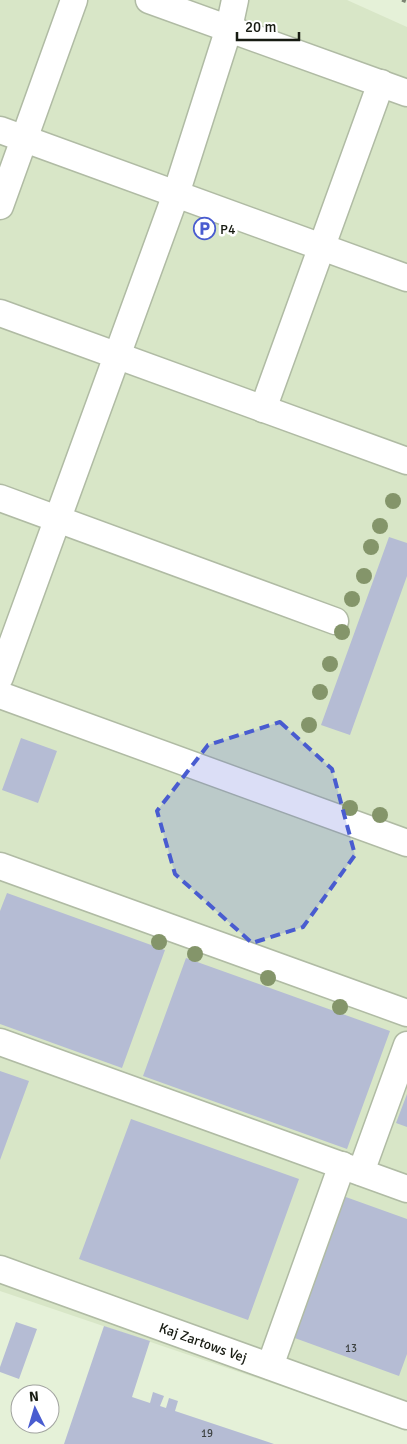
<svg xmlns="http://www.w3.org/2000/svg" width="407" height="1444" font-family="Signika,sans-serif">
	<style>
		.built { fill: #d8e6c7 }
		.building { fill: #b5bcd4 }
		.lines { fill: none; stroke-linecap: round; stroke-linejoin: round }
		.minor-casing { stroke: #b0bba4; stroke-width: 29 }
		.path { stroke: #7c8473; stroke-width: 3; stroke-dasharray: 4 2.5; stroke-linecap: butt }
		.minor { stroke: #fff; stroke-width: 26 }
		.tree { fill: #84956a }
		.marked { fill: #495cd0; fill-opacity: 0.2; stroke: #495cd0; stroke-width: 4; stroke-dasharray: 10 6; stroke-linejoin: round }
		.labels { text-anchor: middle; dominant-baseline: central; stroke-width: 5; stroke-linejoin: round; paint-order: stroke }
		.number-label { font-size: 11px; fill: #3e4342 }
		.poi-label { font-size: 14px; fill: #171b12; stroke: #fff; text-anchor: start }
		.street-label { font-size: 14px; fill: #171b12; stroke: #fff }
	</style>
	<rect width="100%" height="100%" fill="#e5f1d8"/>
	<path class="built" d="M0 0H347L407 27V1429L0 1291Z"/>
	<path class="building" d="M389 537 407 543V576L350 735 321 725Z
		M21 738 57 751 38 803 2 790Z
		M7 893 165 950 122 1068 0 1024V911Z
		M186 958 390 1031 347 1149 143 1076Z
		M0 1071 29 1081 0 1160Z
		M407 1094V1127L396 1123Z
		M131 1119 299 1179 248 1320 79 1259Z
		M343 1196 407 1219V1354L399 1376 292 1337Z
		M16 1322 37 1329 19 1379 0 1372V1367Z
		M104 1326 150 1341 132 1397 150 1403 153 1392 164 1396 160 1406 166 1408 169 1398 178 1401 175 1411 274 1444H64Z"/>
	<g class="lines">
		<defs>
			<g id="minor">
				<path d="M149 0 407 93"/>
				<path d="M0 130 407 278"/>
				<path d="M0 206 74 0"/>
				<path d="M0 313 407 461"/>
				<path d="M263 409 381 83"/>
				<path d="M0 498 335 621"/>
				<path d="M0 677 176 194 229 28 235 0"/>
				<path d="M0 695 407 843"/>
				<path d="M0 866 407 1013"/>
				<path d="M0 1042 407 1189"/>
				<path d="M361 1172 407 1045"/>
				<path id="s1" d="M0 1269 407 1416"/>
				<path d="M270 1366 342 1165"/>
			</g>
		</defs>
		<use href="#minor" class="minor-casing"/>
		<path class="path" d="M402 0 407 2"/>
		<use href="#minor" class="minor"/>
	</g>
	<g class="tree">
		<circle cx="393" cy="501" r="8"/>
		<circle cx="380" cy="526" r="8"/>
		<circle cx="371" cy="547" r="8"/>
		<circle cx="364" cy="576" r="8"/>
		<circle cx="352" cy="599" r="8"/>
		<circle cx="342" cy="632" r="8"/>
		<circle cx="330" cy="664" r="8"/>
		<circle cx="320" cy="692" r="8"/>
		<circle cx="309" cy="725" r="8"/>
		<circle cx="350" cy="808" r="8"/>
		<circle cx="380" cy="815" r="8"/>
		<circle cx="159" cy="942" r="8"/>
		<circle cx="195" cy="954" r="8"/>
		<circle cx="268" cy="978" r="8"/>
		<circle cx="340" cy="1007" r="8"/>
	</g>
	<path class="marked" d="M280 722 332 769 355 855 303 927 252 943 175 874 157 811 208 745Z"/>
	<defs>
		<symbol id="parking-ring" viewBox="-11 -11 22 22"><circle r="9.5" fill="#fff" stroke="#495cd0" stroke-width="1.5"/><path d="M-3.5-5.5H1a3.5 3.5 0 0 1 0 7H-1V5.5H-3.5ZM-1-3.4V-.6H.8a1.4 1.4 0 0 0 0-2.8Z" fill="#495cd0"/></symbol>
	</defs>
	<g fill-rule="evenodd">
		<use href="#parking-ring" x="192" y="216" width="25" height="25"/>
	</g>
	<g class="labels">
		<g class="number-label">
			<text x="351" y="1348">13</text>
			<text x="207" y="1433">19</text>
		</g>
		<g class="poi-label">
			<text x="220" y="229">P4</text>
		</g>
		<g class="street-label">
			<text stroke="none"><textPath href="#s1" startOffset="216">Kaj Zartows Vej</textPath></text>
		</g>
	</g>
	<g transform="translate(35 1409) rotate(355)"><circle r="24" fill="#ffffff" stroke="#a2a4a0"/>
	<path d="M0-4L9 19L0 12L-9 19Z" fill="#495cd0"/>
	<text y="-8" font-size="14" font-weight="bold" text-anchor="middle" fill="#171b12">N</text>
	</g>
	<path d="M237 32v8h62v-8" fill="none" stroke="#171b12" stroke-width="2.5"/>
	<text x="245" y="32" font-size="15" fill="#171b12" stroke="#ffffff" stroke-width="4" paint-order="stroke">20 m</text>
</svg>
